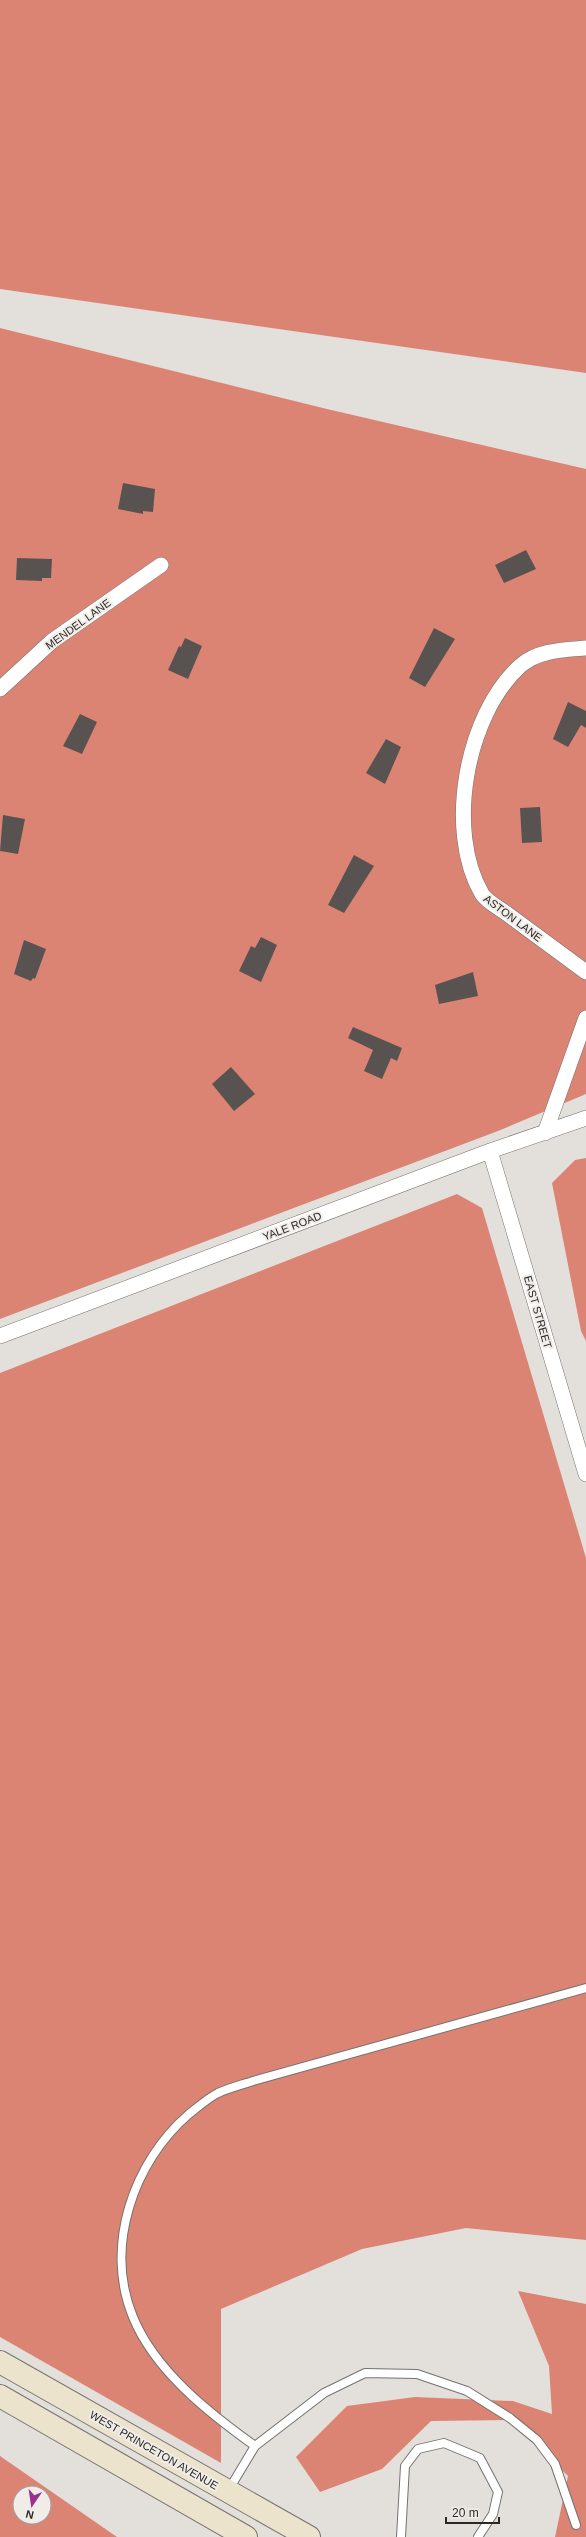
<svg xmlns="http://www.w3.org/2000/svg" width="586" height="2537" font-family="Arial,sans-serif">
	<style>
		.forest { fill: #dc8474; fill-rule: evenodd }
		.building { fill: #585351 }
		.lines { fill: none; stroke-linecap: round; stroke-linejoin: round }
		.lane-casing { stroke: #76726f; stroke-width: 10 }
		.street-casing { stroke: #76726f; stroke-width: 16 }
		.secondary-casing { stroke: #76726f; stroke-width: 24 }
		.lane { stroke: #fff; stroke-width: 8 }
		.street { stroke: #fff; stroke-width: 15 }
		.secondary { stroke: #ece3cc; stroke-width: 22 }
		.labels { text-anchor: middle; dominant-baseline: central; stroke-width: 4; stroke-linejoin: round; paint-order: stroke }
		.street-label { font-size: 11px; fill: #292826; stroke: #f0ece8 }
	</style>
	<rect width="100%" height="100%" fill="#e3dfdb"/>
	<path class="forest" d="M0 0H586V373L0 289Z
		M0 328 327 409 586 469V1094L498 1131 0 1319Z
		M586 1158V1341L581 1331 552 1183 575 1160Z
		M457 1194 482 1208 586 1558V2240L466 2228 362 2249 221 2309V2463L0 2337V1373Z
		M518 2291 586 2304V2537H555L568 2476 511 2420 431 2421 382 2469 320 2492 296 2457 347 2406 415 2397 513 2401 552 2414 549 2366Z
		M0 2456 117 2537H0ZM20 2493H44V2517H20Z"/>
	<path class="building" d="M123 483 155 489 153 512 143 511V514L118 509Z
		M526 550 536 569 504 583 495 565Z
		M17 558 52 559 51 578H42V581L16 580Z
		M434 628 455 639 425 687 409 678Z
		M185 638 202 646 188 679 168 670 179 646 181 647Z
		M568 702 586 711V728L581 725 568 747 553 739Z
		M80 714 97 722 82 754 63 746Z
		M386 739 401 747 385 784 366 773Z
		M540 807 542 842 522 843 520 808Z
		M3 815 25 819 18 854 0 851Z
		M354 855 374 866 344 913 328 905Z
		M261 937 277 945 261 982 239 971 251 946 255 948Z
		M24 940 46 949 35 979 33 978 31 981 14 974Z
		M473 972 478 996 439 1004 435 985Z
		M353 1027 402 1048 397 1061 391 1058 382 1079 364 1071 373 1050 348 1038Z
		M231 1067 255 1094 234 1111 212 1084Z"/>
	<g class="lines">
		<defs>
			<path id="lane" d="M255 2446C209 2413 155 2371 133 2317 104 2247 133 2162 189 2114 198 2107 208 2098 218 2093 229 2088 241 2085 253 2081L586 1988
				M228 2491 255 2446 324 2393 365 2373 417 2374 467 2391 510 2418 537 2440 555 2464 576 2525
				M401 2537 405 2466 418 2449 444 2443 480 2458 498 2492 493 2514 478 2537"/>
			<path id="street" d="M586 648C563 650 538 650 520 666 466 715 445 831 482 894 486 901 499 908 506 913 532 932 559 952 586 972
				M0 689 52 641 161 565
				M545 1133 586 1018
				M490 1151 586 1474
				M0 1336 490 1151 586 1118"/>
			<path id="secondary" d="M0 2362 309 2537
				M0 2396 246 2537"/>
		</defs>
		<use href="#lane" class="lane-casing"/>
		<use href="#street" class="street-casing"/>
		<use href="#secondary" class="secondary-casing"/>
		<use href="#lane" class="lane"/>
		<use href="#street" class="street"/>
		<use href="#secondary" class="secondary"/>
	</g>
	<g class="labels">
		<g class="street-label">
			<text transform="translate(78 624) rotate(-36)">MENDEL LANE</text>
			<text transform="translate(513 918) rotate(37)">ASTON LANE</text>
			<text transform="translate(292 1226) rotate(-21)">YALE ROAD</text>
			<text transform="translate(538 1312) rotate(74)">EAST STREET</text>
			<text transform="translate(154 2450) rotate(30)">WEST PRINCETON AVENUE</text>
		</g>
	</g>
	<g transform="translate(32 2505) rotate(193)"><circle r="19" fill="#f0ece8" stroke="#a09e9a"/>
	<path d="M0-3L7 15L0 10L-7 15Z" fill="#9a2f90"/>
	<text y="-6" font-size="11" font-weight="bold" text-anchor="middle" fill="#292826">N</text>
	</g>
	<path d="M446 2517v6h53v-6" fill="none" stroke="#292826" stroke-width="2"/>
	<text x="452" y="2517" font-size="12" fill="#292826" stroke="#f0ece8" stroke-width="3" paint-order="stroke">20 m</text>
</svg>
